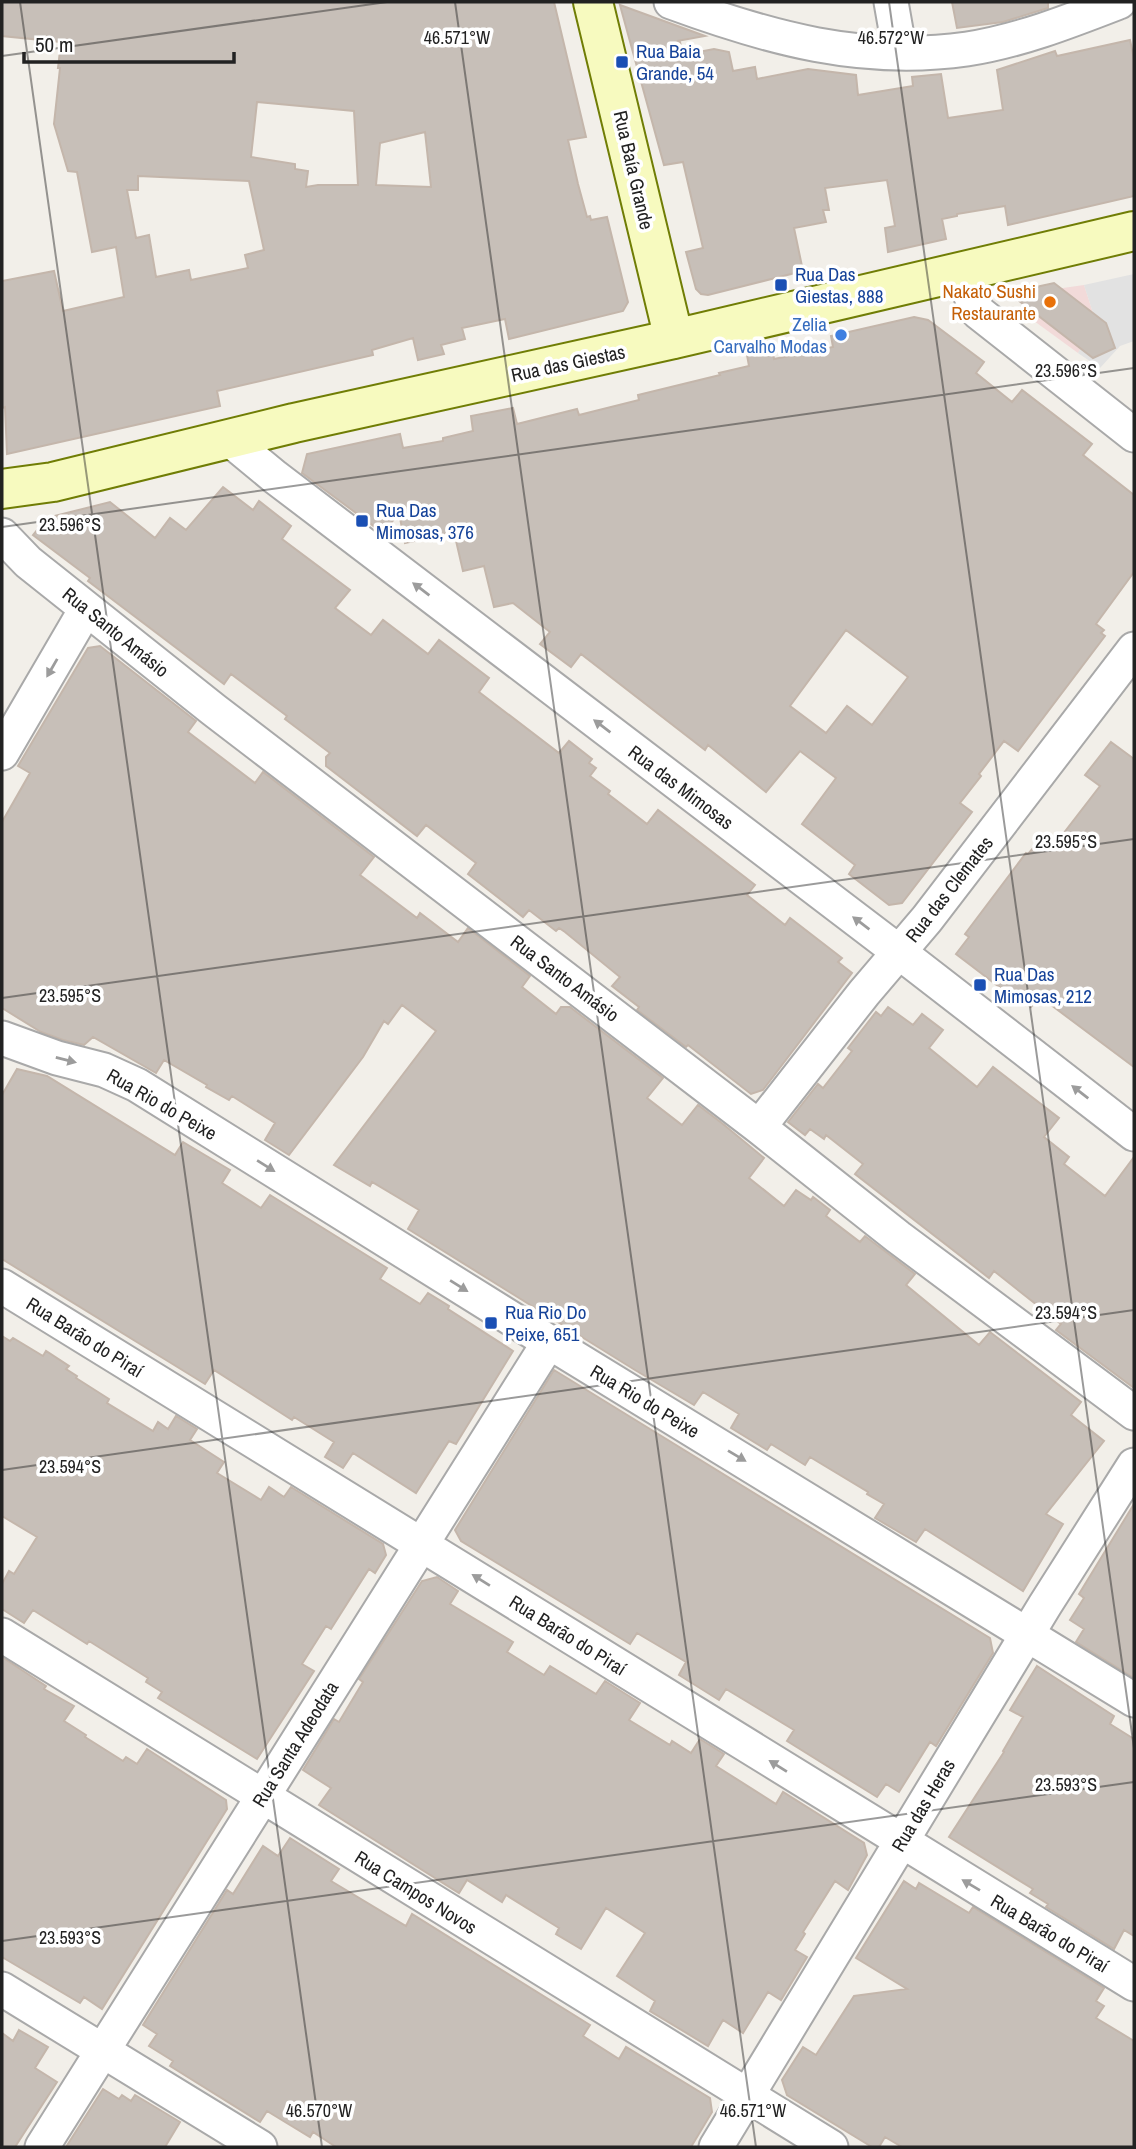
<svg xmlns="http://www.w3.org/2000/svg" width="1136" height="2149" font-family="'Archivo Narrow',sans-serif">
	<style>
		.commercial { fill: #f2dad9 }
		.parking { fill: #e2e2e2 }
		.building { fill: #c7bfb8; stroke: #c4b6ab; stroke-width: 2; fill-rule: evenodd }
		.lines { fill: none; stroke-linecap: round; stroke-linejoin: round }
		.street-casing { stroke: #a9a9a9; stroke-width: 37 }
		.secondary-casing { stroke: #707d05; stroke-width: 42 }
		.street { stroke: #fff; stroke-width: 33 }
		.secondary { stroke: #f7fabf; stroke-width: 38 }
		.oneway { fill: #9c9c9c }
		.ticks { fill: none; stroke: #222; stroke-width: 2; stroke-opacity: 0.45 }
		.transit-dot { fill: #1a4fb4; stroke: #fff; stroke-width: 2.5 }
		.food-dot { fill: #e8710a; stroke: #fff; stroke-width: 2.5 }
		.shop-dot { fill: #3f7fe0; stroke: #fff; stroke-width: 2.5 }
		.labels { text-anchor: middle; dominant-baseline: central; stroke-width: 7; stroke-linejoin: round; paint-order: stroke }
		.transit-label { font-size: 19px; fill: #164399; stroke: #fff; text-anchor: start }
		.street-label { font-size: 19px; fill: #222; stroke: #fff }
		.food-label { font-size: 19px; fill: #c56008; stroke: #fff; text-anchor: end }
		.shop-label { font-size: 19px; fill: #366cbe; stroke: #fff; text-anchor: end }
		.ticks-label { font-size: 18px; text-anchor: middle; fill: #222; stroke: #fff; stroke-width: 7; stroke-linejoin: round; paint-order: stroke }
	</style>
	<rect width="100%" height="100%" fill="#f2efe9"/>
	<path class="commercial" d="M1084 285 1096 322 1078 353 1019 310 1049 290Z"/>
	<path class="parking" d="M1134 274V341L1120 346 1100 368 1078 353 1096 322 1084 285Z"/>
	<path class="building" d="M2 2H554L586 137 568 140 578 184 587 217 590 216 591 220 607 217 628 302 623 311 509 339 505 319 462 328 465 339 441 345 444 354 418 360 413 338 372 350 373 355 217 391 220 406 7 454 5 407 2 408V281L54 271 63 311 124 297 116 247 92 252 77 172 68 171 54 124 60 68H58L61 42 2 36ZM257 102 354 111 358 185H318L306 187 308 171 295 169V164L251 157ZM425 132 431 187 376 185 380 143ZM138 176 249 181 264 250 245 255 248 268 191 280 189 270 156 277 149 235 136 238 127 190H138Z
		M952 2H1048V8L1003 22 957 28Z
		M620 5 705 36 677 41 680 42 683 55 714 49 729 52 733 71 755 67 757 79 808 69 856 75 858 95 913 86 912 77 941 74 948 118 1003 110 997 70 1055 51 1057 56 1130 40 1134 59V196L1008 225 1005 206 957 214V216L942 219 946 239 888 252 885 228 895 226 887 180 825 188 829 210H823L826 222 794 228 803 271 708 295 701 294 696 289 686 252 703 248 683 162 664 165Z
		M1054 283 1106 323 1115 348 1093 358 1018 300 1027 289Z
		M914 317 928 320 984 362 976 373 1012 402 1022 390 1092 444 1083 455 1134 495V572L1096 624 1104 630 1101 633 1105 636 1018 751 1004 741 979 774 981 776 960 803 972 812 902 903 889 905 849 874 855 865 802 824 836 778 800 751 766 792 708 745 705 750 581 654 571 667 540 644 550 632 513 603 494 607 484 566 463 571 454 532 405 543 399 513 383 533 302 473 307 454 400 434 403 448 443 441V438L473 431 471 416 513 408 517 424 577 409 579 415 639 400 638 395 720 375 719 373 749 366 747 355 772 349 774 359 833 347 831 336ZM846 630 908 677 872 725 847 706 826 733 790 706Z
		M223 487 253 510 259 501 291 526 282 539 350 590 335 608 371 635 383 620 428 654 439 640 489 678 479 692 559 753 569 741 592 759 589 763 596 768 590 776 610 791 608 794 647 824 658 810 755 885 747 895 785 925 790 918 842 958 838 962 852 973 763 1090 751 1094 688 1045 686 1047 637 1010 639 1007 612 986 620 977 565 932 559 928 556 931 529 910 523 917 468 874 476 863 426 825 417 836 326 766V757L330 753 285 719 287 716 231 674 224 684 88 581 90 578 33 535 47 518 110 502 155 538 170 518 186 530Z
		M100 646 196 721 188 732 255 783 263 772 374 857 360 875 417 918 420 913 458 942 468 928 530 976 522 987 556 1014 561 1007H570L663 1078 647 1098 682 1125 698 1105 723 1124 764 1158 749 1178 784 1206 796 1190 811 1200 813 1197 830 1210 826 1216 860 1242 865 1236 915 1274 906 1285 979 1345 990 1332 1081 1402 1071 1415 1104 1441 1046 1514 1063 1524 1023 1591 925 1529 916 1542 875 1518 884 1504 867 1494 868 1492 810 1457 805 1465 771 1444 767 1450 731 1428 739 1414 703 1392 694 1405 635 1370 408 1229 419 1210 372 1182 370 1186 334 1165 436 1031 402 1005 388 1024 384 1021 363 1057 289 1155 265 1140 275 1123 232 1096 229 1100 206 1087 207 1085 164 1060 156 1073 93 1037 84 1045 63 1040 41 1032 2 1008V822L30 773 18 766 88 648Z
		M1111 742 1134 759V1067L1039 996 1031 1007 1021 1000 1019 1002 956 954 969 937 965 934 1026 853 1028 854 1035 846 1037 848 1047 836 1056 843 1100 786 1085 775Z
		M888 1007 913 1025 922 1014 943 1030 929 1048 977 1087 993 1067 1059 1118 1044 1137 1069 1157 1064 1164 1105 1196 1134 1157V1388L1056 1330 1061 1324 994 1271 989 1278 855 1174 863 1164 826 1135 824 1139 810 1129 805 1135 788 1122 818 1084 823 1088 852 1051 848 1048 876 1012 881 1016Z
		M17 1069 47 1076 175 1155 183 1142 230 1170 222 1183 261 1208 270 1195 387 1268 380 1279 420 1304 428 1293 449 1306 448 1309 513 1351 456 1444 449 1441 416 1493 353 1453 343 1468 325 1457 334 1442 294 1417 292 1420 214 1370 205 1384 2 1259V1095Z
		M2 1336 10 1341 13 1338 43 1356 46 1351 69 1366 66 1369 77 1376 76 1378 109 1399 107 1403 153 1431 158 1422 168 1429 176 1416 197 1429 190 1440 224 1462 217 1473 261 1500 269 1487 284 1497 291 1487 383 1544 386 1555 375 1573 369 1569 331 1629 326 1626 302 1664 314 1671 257 1759 158 1698 162 1692 146 1682 148 1678 89 1641 87 1644 33 1610 24 1623 2 1609V1584L9 1571 14 1574 37 1537 2 1516Z
		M554 1370 990 1638 993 1653 936 1746 930 1742 899 1792 886 1784 877 1797 787 1741 794 1730 726 1689 719 1700 679 1675 686 1662 637 1633 630 1644 461 1541 455 1530Z
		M1134 1504V1678L1076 1642 1084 1629 1070 1620 1084 1598 1079 1594Z
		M437 1577 458 1591 450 1604 513 1642 507 1652 544 1675 550 1666 596 1694 605 1681 640 1703 629 1720 670 1745 672 1741 691 1753 700 1739 724 1754 716 1766 776 1804 783 1792 864 1843 867 1855 848 1890 835 1881 803 1932 805 1934 795 1950 807 1957 781 2000 768 1992 743 2033 723 2020 708 2046 650 2011 655 2001 617 1976 645 1933 606 1908 581 1949 556 1934 559 1928 506 1895 502 1902 467 1880 459 1893 319 1805 331 1788 303 1770 334 1719 339 1722 363 1682 359 1679 422 1581Z
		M2 1657 46 1686 44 1689 74 1706 64 1721 86 1735 85 1737 123 1761 126 1757 137 1764 147 1749 226 1800 227 1809 102 2009 84 1997 80 2003 2 1957Z
		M1037 1666 1114 1716 1110 1724 1134 1739V1936L1124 1930 1114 1949 1046 1907 1048 1904 1030 1893 1033 1889 949 1837 1004 1752 1003 1751 1023 1717 1010 1710Z
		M290 1838 339 1869 331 1881 406 1926 412 1914 590 2025 583 2036 619 2059 626 2047 710 2098 712 2112 691 2147H336L313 2132 310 2137 267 2111 260 2122 170 2066 173 2061 149 2046 157 2034 143 2025 227 1890 233 1894 263 1846 278 1856Z
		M904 1881 916 1889 919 1883 969 1913 973 1907 1104 1988 1096 2001 1104 2006 1096 2018 1134 2041V2147H902L885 2137 879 2147H872L787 2095 782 2080 803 2047 816 2055 854 1996 907 1989 856 1958Z
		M19 2030 48 2047 35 2068 57 2082 15 2147H2V2033L13 2041Z
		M103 2089 119 2099 122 2095 131 2101 135 2095 180 2122 165 2147H66Z"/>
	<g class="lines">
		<defs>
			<path id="street" d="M671 2C769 38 862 64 967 49 1019 41 1070 21 1119 2
				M891 2 900 53
				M961 274 978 312 1134 435
				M229 439 275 477 899 952 1134 1134
				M2 535 28 562 214 710 759 1127 898 1237 1134 1413
				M2 753 86 609
				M2 1038 57 1058 104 1070 137 1085 549 1342 1134 1700
				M759 1127 864 993 927 919 1134 649
				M2 1286 1134 1984
				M2 1635 831 2147
				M2 1989 260 2147
				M42 2147 549 1342
				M716 2147 1045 1605 1134 1465"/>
			<path id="secondary" d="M593 2 674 339
				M2 489 53 482 294 423 674 339 1134 231"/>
		</defs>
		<use href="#street" class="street-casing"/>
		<use href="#secondary" class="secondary-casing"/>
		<use href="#street" class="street"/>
		<use href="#secondary" class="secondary"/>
	</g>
	<defs><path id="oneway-solid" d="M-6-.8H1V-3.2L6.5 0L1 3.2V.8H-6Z" transform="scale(1.75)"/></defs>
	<g class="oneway">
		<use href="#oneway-solid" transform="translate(421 589) rotate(-143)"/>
		<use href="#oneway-solid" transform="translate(52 668) rotate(120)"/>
		<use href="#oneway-solid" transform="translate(602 726) rotate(-143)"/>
		<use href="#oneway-solid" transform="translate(861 923) rotate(-143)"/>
		<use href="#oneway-solid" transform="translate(66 1060) rotate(14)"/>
		<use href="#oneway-solid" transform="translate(1080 1092) rotate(-142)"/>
		<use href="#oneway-solid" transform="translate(266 1166) rotate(32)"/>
		<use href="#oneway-solid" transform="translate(459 1286) rotate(32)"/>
		<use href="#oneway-solid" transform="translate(737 1456) rotate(31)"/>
		<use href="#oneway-solid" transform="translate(481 1580) rotate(-148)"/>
		<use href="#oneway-solid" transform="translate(778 1766) rotate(-148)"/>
		<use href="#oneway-solid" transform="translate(971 1885) rotate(-149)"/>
	</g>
	<path class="ticks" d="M20 2 322 2147M455 2 756 2147M889 2 1134 1748M2 56 387 2M2 527 1134 368M2 998 1134 839M2 1470 1134 1310M2 1941 1134 1782"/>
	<g class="transit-dot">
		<rect x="615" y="55" width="14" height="14" rx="3.5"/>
		<rect x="774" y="278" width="14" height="14" rx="3.5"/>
		<rect x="355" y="514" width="14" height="14" rx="3.5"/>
		<rect x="973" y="978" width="14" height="14" rx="3.5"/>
		<rect x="484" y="1316" width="14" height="14" rx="3.5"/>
	</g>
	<circle class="food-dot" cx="1050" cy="302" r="7"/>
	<circle class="shop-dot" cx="841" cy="335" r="7"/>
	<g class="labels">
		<g class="transit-label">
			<text x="636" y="51">Rua Baia<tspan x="636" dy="22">Grande, 54</tspan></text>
			<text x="795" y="274">Rua Das<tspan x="795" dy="22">Giestas, 888</tspan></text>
			<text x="376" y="510">Rua Das<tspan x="376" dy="22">Mimosas, 376</tspan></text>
			<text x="994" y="974">Rua Das<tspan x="994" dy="22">Mimosas, 212</tspan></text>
			<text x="505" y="1312">Rua Rio Do<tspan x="505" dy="22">Peixe, 651</tspan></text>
		</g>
		<g class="street-label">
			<text transform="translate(634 170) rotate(77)">Rua Baía Grande</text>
			<text transform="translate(568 363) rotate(-12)">Rua das Giestas</text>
			<text transform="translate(116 632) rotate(39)">Rua Santo Amásio</text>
			<text transform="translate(681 787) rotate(37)">Rua das Mimosas</text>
			<text transform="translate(949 889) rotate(-52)">Rua das Clemates</text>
			<text transform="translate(565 978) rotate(37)">Rua Santo Amásio</text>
			<text transform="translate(162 1104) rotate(30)">Rua Rio do Peixe</text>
			<text transform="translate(85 1337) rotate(32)">Rua Barão do Piraí</text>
			<text transform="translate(645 1401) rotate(31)">Rua Rio do Peixe</text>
			<text transform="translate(568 1635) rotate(32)">Rua Barão do Piraí</text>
			<text transform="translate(295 1744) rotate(-58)">Rua Santa Adeodata</text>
			<text transform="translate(923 1805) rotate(-59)">Rua das Heras</text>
			<text transform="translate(416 1892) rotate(32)">Rua Campos Novos</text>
			<text transform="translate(1050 1933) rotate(31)">Rua Barão do Piraí</text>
		</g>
		<g class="food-label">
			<text x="1036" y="291">Nakato Sushi<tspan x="1036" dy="22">Restaurante</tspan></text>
		</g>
		<g class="shop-label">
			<text x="827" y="324">Zelia<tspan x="827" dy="22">Carvalho Modas</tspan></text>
		</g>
	</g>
	<g class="ticks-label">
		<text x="457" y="44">46.571°W</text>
		<text x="891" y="44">46.572°W</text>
		<text x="1066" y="377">23.596°S</text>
		<text x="70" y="531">23.596°S</text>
		<text x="1066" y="848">23.595°S</text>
		<text x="70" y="1002">23.595°S</text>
		<text x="1066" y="1319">23.594°S</text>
		<text x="70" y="1473">23.594°S</text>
		<text x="1066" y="1791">23.593°S</text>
		<text x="70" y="1944">23.593°S</text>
		<text x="319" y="2117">46.570°W</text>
		<text x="753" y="2117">46.571°W</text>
	</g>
	<rect width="1136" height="2149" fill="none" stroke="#222222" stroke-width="7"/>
	<path d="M24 52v10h210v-10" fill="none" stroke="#222222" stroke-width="3.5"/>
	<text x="35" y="52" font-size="21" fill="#222222" stroke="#ffffff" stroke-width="5" paint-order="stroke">50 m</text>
</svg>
